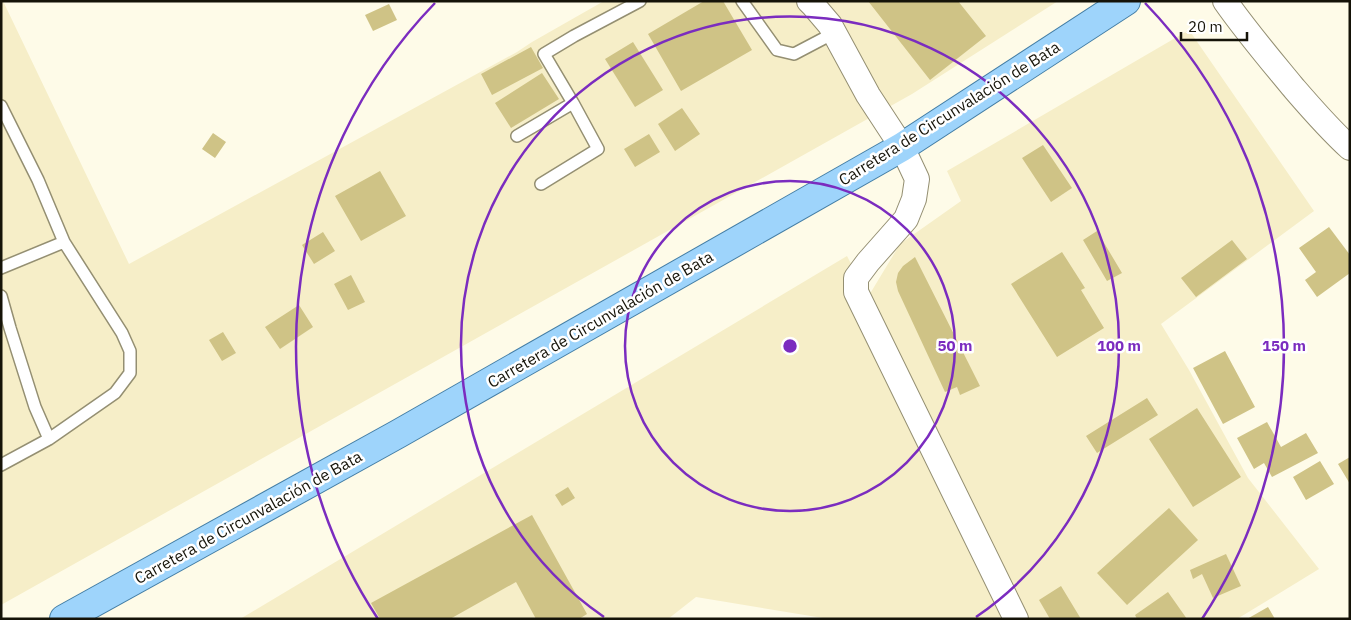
<svg xmlns="http://www.w3.org/2000/svg" width="1351" height="620" font-family="'IBM Plex Sans',sans-serif">
	<style>
		.built { fill: #f6eec8 }
		.building { fill: #cfc386 }
		.lines { fill: none; stroke-linecap: round; stroke-linejoin: round }
		.service-casing { stroke: #948f72; stroke-width: 14 }
		.minor-casing { stroke: #948f72; stroke-width: 26 }
		.primary-casing { stroke: #447ea5; stroke-width: 30 }
		.service { stroke: #fff; stroke-width: 11 }
		.minor { stroke: #fff; stroke-width: 24 }
		.primary { stroke: #9ed4fb; stroke-width: 28 }
		.ring { fill: none; stroke: #7b2cbf; stroke-width: 2.5 }
		.labels { text-anchor: middle; dominant-baseline: central; stroke-width: 5; stroke-linejoin: round; paint-order: stroke }
		.street-label { font-size: 16px; fill: #151308; stroke: #fff }
		.centre { fill: #7b2cbf; stroke: #fff; stroke-width: 2.5 }
		.ring-label { font-size: 15px; text-anchor: middle; font-weight: bold; fill: #7b2cbf; stroke: #fff; stroke-width: 5; stroke-linejoin: round; paint-order: stroke }
	</style>
	<rect width="100%" height="100%" fill="#fefbe8"/>
	<path class="built" d="M1 1H3L129 264 517 52 532 42 604 1H1058L912 94 1 605Z
		M1189 30 1314 211 1161 324 1189 370 1248 478 1319 569 1237 619H829L696 597 668 619H240L847 256 868 297 900 244 961 201 947 171Z"/>
	<path class="building" d="M704 1H723L752 50 681 91 648 34Z
		M868 1H958L986 36 930 80Z
		M389 4 397 20 373 31 365 15Z
		M633 42 663 90 635 107 605 59Z
		M531 47 543 68 492 95 481 74Z
		M542 73 559 99 511 128 495 103Z
		M682 108 700 134 675 151 658 124Z
		M213 133 226 142 215 158 202 149Z
		M649 134 660 152 635 167 624 149Z
		M1043 145 1072 188 1051 202 1022 158Z
		M380 171 406 216 361 241 335 196Z
		M1329 227 1350 255V273L1317 297 1305 280 1316 272 1299 248Z
		M1097 231 1122 273 1107 281 1083 240Z
		M323 232 335 251 314 264 302 245Z
		M1232 240 1247 259 1196 297 1181 278Z
		M1062 252 1085 288 1081 290 1104 328 1057 357 1011 284Z
		M915 257 980 386 960 395 957 387 945 392 898 291 896 282 898 273 903 266Z
		M351 275 365 302 348 310 334 284Z
		M299 305 313 327 280 349 265 327Z
		M223 332 236 353 222 361 209 340Z
		M1225 351 1255 407 1223 424 1193 368Z
		M1147 398 1158 415 1097 453 1086 436Z
		M1197 408 1241 477 1193 507 1149 439Z
		M1267 422 1281 447 1306 433 1318 453 1272 477 1264 463 1254 469 1237 438Z
		M1350 457V484L1338 464Z
		M1320 461 1334 484 1306 500 1293 477Z
		M568 487 575 498 562 506 555 495Z
		M1169 508 1198 540 1127 605 1097 573Z
		M532 515 587 614 579 619H536L516 582 450 619H380L371 603Z
		M1226 554 1241 586 1213 598 1202 574 1193 579 1190 570Z
		M1061 586 1081 619H1050L1039 600Z
		M1168 592 1187 619H1137L1135 615Z
		M1268 607 1275 619H1247Z"/>
	<g class="lines">
		<defs>
			<path id="service" d="M742 1 777 50 794 54 834 33
				M1 106 38 180 64 242 122 333 130 351V373L115 393 49 439 1 465
				M517 136 573 103
				M541 184 598 149 573 103 544 54 574 36 640 1
				M1 268 64 242
				M1 296 10 328 35 407 49 439"/>
			<path id="minor" d="M809 1 813 5 830 25 868 95 902 147 917 179 914 199 906 219 868 262 856 278V292L1016 619
				M1225 1C1246 31 1269 58 1292 86 1311 108 1328 128 1350 148"/>
			<path id="primary" d="M64 619 398 434 902 147 1126 1"/>
		</defs>
		<use href="#service" class="service-casing"/>
		<use href="#minor" class="minor-casing"/>
		<use href="#primary" class="primary-casing"/>
		<use href="#service" class="service"/>
		<use href="#minor" class="minor"/>
		<use href="#primary" class="primary"/>
	</g>
	<g class="ring">
		<circle cx="790" cy="346" r="165"/>
		<path d="M604 617A329 329 0 1 1 976 617"/>
		<path d="M378 619A494 494 0 0 1 435 3M1145 3A494 494 0 0 1 1202 619"/>
	</g>
	<g class="labels">
		<g class="street-label">
			<text transform="translate(949 113) rotate(-32)">Carretera de Circunvalación de Bata</text>
			<text transform="translate(600 319) rotate(-30)">Carretera de Circunvalación de Bata</text>
			<text transform="translate(248 517) rotate(-29)">Carretera de Circunvalación de Bata</text>
		</g>
	</g>
	<circle cx="790" cy="346" r="8" class="centre"/>
	<g class="ring-label">
		<text x="955" y="351">50 m</text>
		<text x="1119" y="351">100 m</text>
		<text x="1284" y="351">150 m</text>
	</g>
	<rect width="1351" height="620" fill="none" stroke="#151308" stroke-width="5"/>
	<path d="M1181 32v8h66v-8" fill="none" stroke="#151308" stroke-width="2.5"/>
	<text x="1188" y="32" font-size="15" fill="#151308" stroke="#ffffff" stroke-width="4" paint-order="stroke">20 m</text>
</svg>
